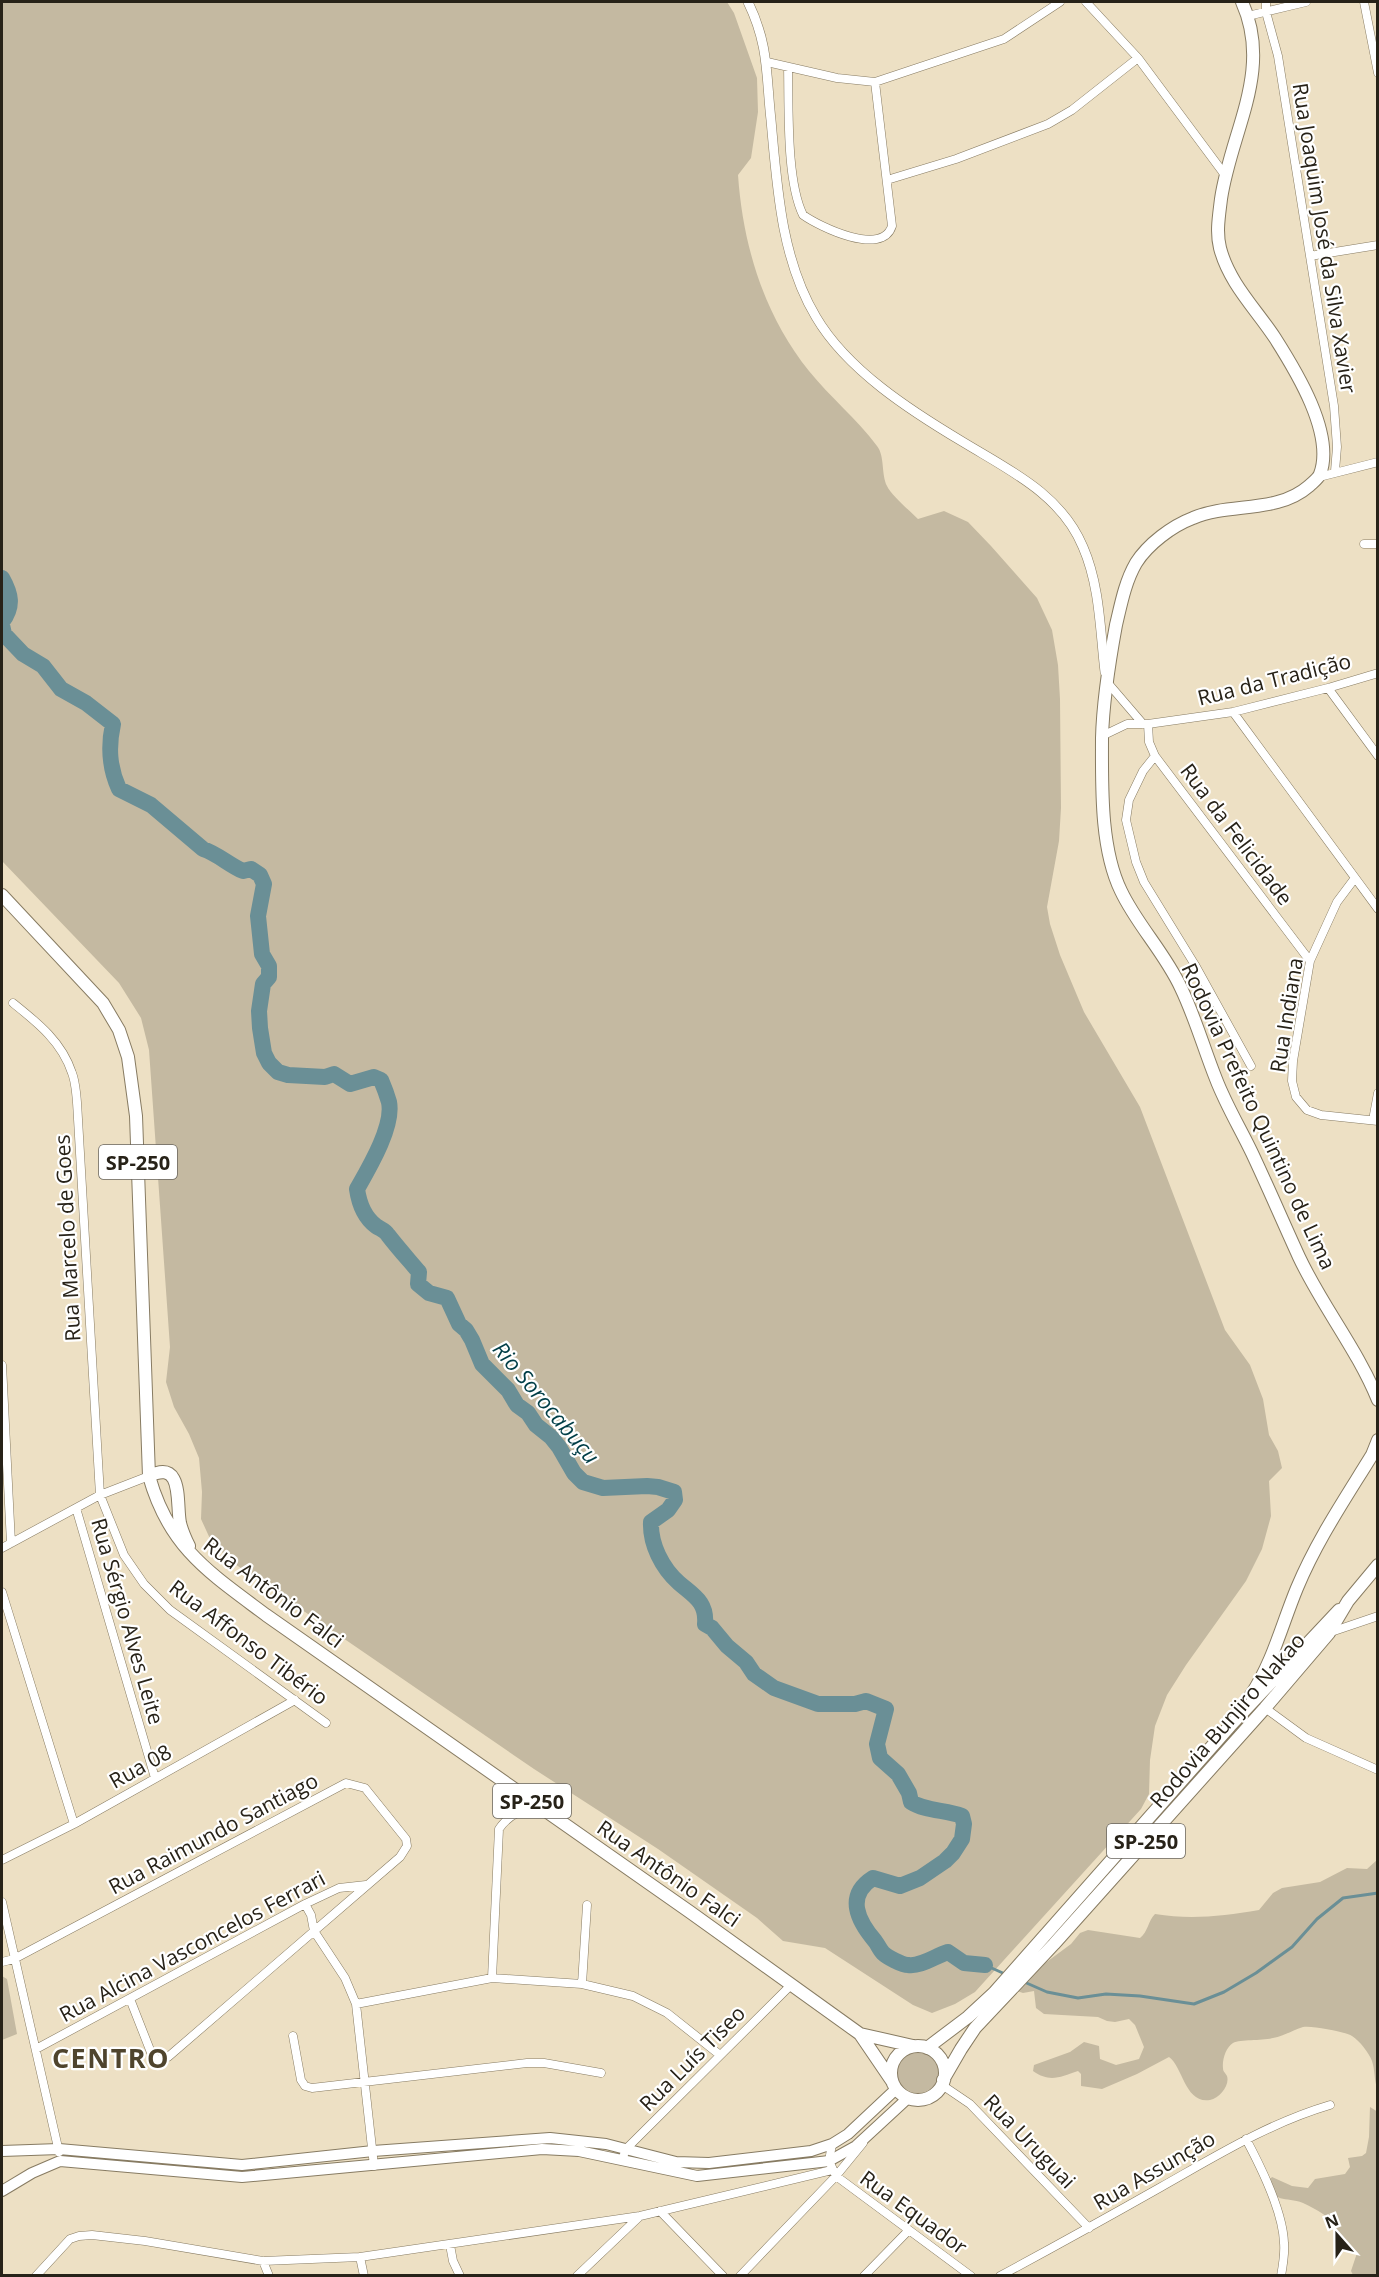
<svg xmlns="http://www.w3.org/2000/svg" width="1379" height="2277" font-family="'Open Sans',sans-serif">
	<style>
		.green { fill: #c4b9a1 }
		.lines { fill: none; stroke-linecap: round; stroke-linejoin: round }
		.stream { stroke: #6a8f96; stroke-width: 3 }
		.river { stroke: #6a8f96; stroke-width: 16 }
		.minor-casing { stroke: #877b62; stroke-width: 9 }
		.tertiary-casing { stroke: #877b62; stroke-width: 10 }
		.secondary-casing { stroke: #877b62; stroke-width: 12 }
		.primary-casing { stroke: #877b62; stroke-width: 14 }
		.minor { stroke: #fff; stroke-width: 8 }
		.tertiary { stroke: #fff; stroke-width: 9 }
		.secondary { stroke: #fff; stroke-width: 10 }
		.primary { stroke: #fff; stroke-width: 12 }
		.labels { text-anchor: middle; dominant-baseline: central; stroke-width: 4.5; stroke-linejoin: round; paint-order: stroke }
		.shield { fill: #fff; stroke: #68645d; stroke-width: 1.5 }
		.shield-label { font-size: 20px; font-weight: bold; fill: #272218 }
		.street-label { font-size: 21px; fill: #272218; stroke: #fff }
		.water-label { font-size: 22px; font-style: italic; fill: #003e47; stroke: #fff }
		.district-label { font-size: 27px; font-weight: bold; letter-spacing: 1.5px; fill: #4f442d; stroke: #fff }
	</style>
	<rect width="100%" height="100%" fill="#ede0c4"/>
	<path class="green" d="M2 2H727L734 13 757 78 758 112 751 158 738 175C743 246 764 315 809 371 830 397 857 419 877 446 885 456 881 474 887 486 891 495 910 511 918 519L944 511 968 522 991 546 1037 598 1052 630 1058 665 1060 699 1061 808 1059 841 1047 907 1050 924 1060 955 1084 1012 1140 1107 1225 1330 1250 1365 1263 1399 1269 1435 1278 1451 1282 1468 1269 1481 1271 1516 1262 1549 1246 1581 1186 1665 1167 1695 1155 1726 1150 1760 1149 1794 1141 1809 975 1992 955 2004 932 2013 913 2005 825 1948 783 1941 757 1918 658 1849 534 1769 235 1564 212 1543 201 1519 202 1492 199 1458 189 1434 174 1407 166 1382 170 1347 149 1050 141 1018 119 983 2 861Z
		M1377 1860V2088C1374 2079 1375 2070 1372 2061 1369 2053 1360 2041 1352 2036 1346 2032 1311 2025 1303 2027 1293 2030 1284 2036 1273 2038 1262 2041 1241 2039 1233 2043 1226 2047 1222 2060 1223 2068 1223 2072 1225 2072 1227 2076 1230 2085 1220 2098 1210 2100 1185 2104 1183 2067 1169 2057L1137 2074 1102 2089 1081 2086V2074L1078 2071C1060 2077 1050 2083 1033 2071L1034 2065 1070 2052 1084 2042 1099 2046 1100 2059 1116 2065 1139 2059 1144 2047 1135 2025 1129 2019 1115 2022 1107 2021 1098 2017 1044 2014 1036 2008 1034 1991 1023 1993 1017 1991 1029 1975 1071 1944 1080 1933 1088 1930 1140 1938C1148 1932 1148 1921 1155 1914 1191 1920 1223 1916 1259 1910L1273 1893 1282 1888 1320 1882 1347 1868 1367 1869Z
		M2 1976 7 1979 17 2034 2 2040Z
		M897 2072a21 21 0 1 1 42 0a21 21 0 1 1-42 0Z
		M1370 2107 1378 2112 1377 2275H1353L1351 2271 1357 2253C1341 2243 1338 2225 1323 2214 1317 2210 1310 2206 1303 2203 1286 2196 1271 2205 1270 2179L1272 2177 1292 2186 1308 2188 1315 2179 1345 2174 1350 2167 1348 2158 1362 2156 1366 2153 1369 2137Z"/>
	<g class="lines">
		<path class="stream" d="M985 1965 1005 1974
			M1022 1981 1047 1992 1078 1998 1106 1994 1140 1996 1194 2004 1224 1992 1256 1973 1292 1947 1317 1919 1343 1898 1378 1893"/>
		<path class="river" d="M2 578C11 594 14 606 2 622
			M2 625 4 634 23 654 43 666 61 689 86 703 113 724C108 747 109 767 119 789L151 805 203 849C218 854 229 865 243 871L251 869 260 875 264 884 258 916 262 954 269 966V977L263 984 259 1011 260 1028 264 1053 269 1063 278 1072 288 1075 325 1077 334 1074 350 1084 374 1077 381 1080C384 1087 387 1095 389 1102 394 1126 369 1168 357 1189 359 1203 364 1217 376 1226 380 1229 385 1230 388 1235 398 1248 408 1259 419 1272L418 1284 429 1293 447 1298 459 1324 466 1330 472 1340 482 1364 508 1390 517 1405 528 1413 536 1425 551 1437 559 1447 574 1473 583 1482 603 1488 647 1486 658 1487 674 1492 675 1500 668 1510 651 1522C650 1544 662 1568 679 1583 694 1596 707 1602 705 1624L712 1628 727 1646 746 1662 754 1674 774 1688 818 1704H855L866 1701 886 1709 877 1744 880 1758 898 1774 909 1793 911 1802C925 1811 946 1810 962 1816L964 1824 962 1839 953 1853 945 1861 920 1878 900 1886 873 1878C845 1896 858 1921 875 1941 878 1945 880 1950 883 1953 887 1957 902 1965 908 1965 921 1967 935 1956 948 1952L964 1963 985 1965"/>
		<defs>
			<path id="minor" d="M1086 2 1138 58 1225 175
				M1266 2V12L1278 56 1334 406 1337 447 1335 471
				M1364 2 1378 73
				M1248 16 1306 2
				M767 62 837 78 875 82 1004 39 1060 2
				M788 67C789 107 786 180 803 215 820 227 882 257 892 226L875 82
				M887 180 956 159 1048 124 1072 110 1138 58
				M1310 256 1378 245
				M1319 477 1378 462
				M1364 544H1378
				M1107 682 1143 724
				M1328 688 1378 756
				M1233 712 1378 909
				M1148 724 1149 742 1155 756 1310 961
				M1102 736 1127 724H1148L1233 712 1328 688 1378 673
				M1155 756 1143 771 1129 800 1126 820 1136 862 1144 882 1195 965 1251 1066
				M1355 878 1337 902 1310 961 1293 1061 1292 1081 1296 1097 1307 1110 1321 1115 1378 1121
				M13 1003C38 1023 62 1042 72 1073 77 1086 77 1104 78 1119L100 1495 124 1555 144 1584 170 1610 326 1723
				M1373 1120 1378 1093
				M2 1365 11 1543
				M76 1508 155 1778
				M2 1548 100 1495 149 1476
				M2 1592 74 1824
				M1331 1632 1378 1616
				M1265 1708 1306 1738 1378 1770
				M2 1860 74 1824 295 1700
				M2 1902 59 2152
				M305 1904 311 1915 314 1931 345 1978 356 2004 374 2166
				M2 1962 14 1959 346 1783 365 1788 406 1839 407 1846 400 1857 168 2057 156 2060 152 2055 130 1999
				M492 1978 499 1829C510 1813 523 1809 542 1808
				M582 1984 587 1905
				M356 2004 492 1978 582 1984 633 1996 667 2013 720 2055
				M293 2036 301 2080 305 2086 312 2088 527 2063H544L601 2073
				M36 2049 305 1904 339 1888 366 1885
				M942 2085 970 2104 1089 2228
				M1246 2139C1261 2167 1283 2211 1284 2243 1285 2254 1283 2265 1281 2276
				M832 2144 829 2161 836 2176 971 2276
				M622 2160 626 2149 792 1984
				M660 2211 723 2276
				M450 2245 453 2261 460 2276
				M360 2257 364 2276
				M263 2261 269 2276
				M36 2276 70 2239 79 2236 92 2235 145 2241 263 2261 360 2257 640 2216 832 2170
				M577 2276 639 2217
				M740 2276 836 2176 863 2143
				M864 2276 908 2231
				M1000 2276C1054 2247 1108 2217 1161 2187 1216 2156 1269 2123 1330 2105"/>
			<path id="tertiary" d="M748 2C769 45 766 75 771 120 777 186 781 259 816 317 847 370 911 411 963 442 1009 470 1061 494 1083 547 1100 586 1100 630 1105 672"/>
			<path id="secondary" d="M2 2151 59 2149 242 2165 373 2151 550 2138 606 2144 676 2162 709 2163 811 2151 832 2144 848 2134 896 2089
				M2 2191 32 2173 60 2161 242 2177 542 2149 579 2151 697 2176 812 2163 829 2161 856 2146 908 2098"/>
			<path id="primary" d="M1242 2C1273 71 1231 131 1221 199 1219 216 1216 232 1220 248 1229 283 1256 309 1275 338 1296 371 1335 434 1320 474 1318 479 1313 482 1309 486 1277 514 1230 502 1193 518 1172 526 1148 544 1136 563 1125 582 1121 604 1116 625 1109 663 1103 699 1102 738 1102 785 1100 848 1121 891 1137 925 1165 953 1181 988 1195 1017 1204 1049 1216 1079 1226 1105 1240 1128 1252 1153 1268 1187 1283 1222 1299 1257 1322 1306 1357 1349 1378 1400
				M2 895 103 1003 119 1030 128 1057 136 1116 149 1476C169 1548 210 1573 266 1615L690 1912 860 2034 892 2081
				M149 1476C184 1459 176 1503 180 1523 182 1531 185 1538 189 1546
				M1251 1695C1273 1662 1282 1624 1297 1588 1317 1540 1345 1499 1372 1455L1378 1440
				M860 2034 913 2046
				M891 2073a27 27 0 1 1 54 0a27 27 0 1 1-54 0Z
				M927 2048 968 2017 994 1993 1230 1726 1339 1610
				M943 2080 961 2049 975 2028 1054 1944 1265 1708 1329 1633 1348 1601 1378 1565"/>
		</defs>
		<use href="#minor" class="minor-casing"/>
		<use href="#tertiary" class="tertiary-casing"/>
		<use href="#secondary" class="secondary-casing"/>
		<use href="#primary" class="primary-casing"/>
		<use href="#minor" class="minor"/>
		<use href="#tertiary" class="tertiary"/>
		<use href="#secondary" class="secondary"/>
		<use href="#primary" class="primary"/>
	</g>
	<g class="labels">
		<g class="shield">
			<rect x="99" y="1145" width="78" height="34" rx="4.5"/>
			<rect x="493" y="1784" width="78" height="34" rx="4.5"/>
			<rect x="1107" y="1824" width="78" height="34" rx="4.5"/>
		</g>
		<g class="shield-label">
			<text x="138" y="1162">SP-250</text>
			<text x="532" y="1801">SP-250</text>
			<text x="1146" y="1841">SP-250</text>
		</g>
		<g class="street-label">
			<text transform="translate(1325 238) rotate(81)">Rua Joaquim José da Silva Xavier</text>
			<text transform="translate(1274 679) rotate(-14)">Rua da Tradição</text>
			<text transform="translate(1237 834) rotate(53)">Rua da Felicidade</text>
			<text transform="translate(1286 1015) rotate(-81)">Rua Indiana</text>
			<text transform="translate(1259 1116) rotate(65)">Rodovia Prefeito Quintino de Lima</text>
			<text transform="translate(67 1238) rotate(-93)">Rua Marcelo de Goes</text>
			<text transform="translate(274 1592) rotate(37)">Rua Antônio Falci</text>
			<text transform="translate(128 1621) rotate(74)">Rua Sérgio Alves Leite</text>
			<text transform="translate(249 1642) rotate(37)">Rua Affonso Tibério</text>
			<text transform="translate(1227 1720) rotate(-49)">Rodovia Bunjiro Nakao</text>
			<text transform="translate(140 1766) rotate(-29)">Rua 08</text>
			<text transform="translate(213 1833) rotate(-28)">Rua Raimundo Santiago</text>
			<text transform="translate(669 1873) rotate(35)">Rua Antônio Falci</text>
			<text transform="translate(192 1946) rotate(-28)">Rua Alcina Vasconcelos Ferrari</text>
			<text transform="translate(692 2058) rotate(-45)">Rua Luís Tiseo</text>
			<text transform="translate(1030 2141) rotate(46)">Rua Uruguai</text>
			<text transform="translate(1154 2170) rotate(-30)">Rua Assunção</text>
			<text transform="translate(914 2212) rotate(36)">Rua Equador</text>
		</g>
		<g class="water-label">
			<text transform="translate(547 1402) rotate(50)">Rio Sorocabuçu</text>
		</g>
		<g class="district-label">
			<text x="111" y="2057">CENTRO</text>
		</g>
	</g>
	<rect width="1379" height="2277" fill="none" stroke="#272218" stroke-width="6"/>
	<g transform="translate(1337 2235) rotate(339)" stroke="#ffffff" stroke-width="4.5" paint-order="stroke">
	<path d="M0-4.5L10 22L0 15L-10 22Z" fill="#272218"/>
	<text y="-9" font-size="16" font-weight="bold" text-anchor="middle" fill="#272218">N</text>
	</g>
</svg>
